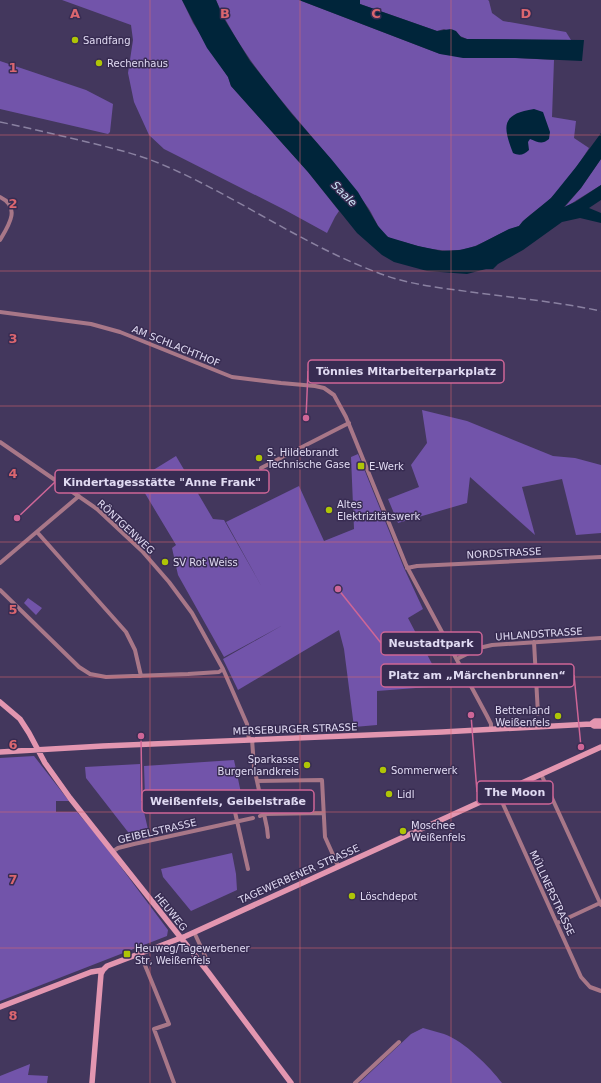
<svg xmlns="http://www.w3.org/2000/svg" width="601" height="1083" font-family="'DejaVu Sans',sans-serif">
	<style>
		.green { fill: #7254aa }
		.water { fill: #00253a }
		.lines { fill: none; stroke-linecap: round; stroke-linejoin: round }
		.street { stroke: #a87788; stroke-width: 4 }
		.secondary { stroke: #e396b0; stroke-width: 5.5 }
		.rail { stroke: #8a81a1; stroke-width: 1.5; stroke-dasharray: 8 4; stroke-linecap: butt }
		.grid { fill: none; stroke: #da666f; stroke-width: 1; stroke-opacity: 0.55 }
		.poi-dot { fill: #afc506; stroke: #382c52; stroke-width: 1.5 }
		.labels { text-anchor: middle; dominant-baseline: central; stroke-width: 3; stroke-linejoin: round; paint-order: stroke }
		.poi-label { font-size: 10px; fill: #e0daf2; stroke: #382c52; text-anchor: start }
		.street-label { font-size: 10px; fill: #e0daf2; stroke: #382c52 }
		.water-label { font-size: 11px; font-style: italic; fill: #cee7f8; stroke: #382c52 }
		.grid-label { font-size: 13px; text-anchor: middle; font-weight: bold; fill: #da666f; stroke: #382c52; stroke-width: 3; stroke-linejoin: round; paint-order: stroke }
		.leader { fill: none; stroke: #ce6697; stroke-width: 1.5 }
		.callout-dot { fill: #ce6697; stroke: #382c52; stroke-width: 1.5 }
		.callout { fill: #382c52; stroke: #ce6697; stroke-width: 1.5 }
		.callout-label { font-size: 11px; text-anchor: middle; font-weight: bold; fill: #e0daf2 }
	</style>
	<rect width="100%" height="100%" fill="#43375d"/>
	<path class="green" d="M62 0H182L193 23 228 77 231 86 308 172 339 211 335 217 327 233 285 210 164 149 149 135 134 102 128 73 133 40 131 25Z
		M216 0H299L440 54 554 60 552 117 576 121 574 138 589 148C578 165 566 183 551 198 541 208 527 215 519 226 503 231 490 240 475 246 452 255 427 249 404 242 399 241 394 240 390 238 379 233 375 218 369 209 363 200 355 191 349 182 303 122 247 70 216 0Z
		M360 0H488L489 1 492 13 503 21 566 32 571 40 467 39 444 29 437 31 360 4Z
		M0 61 86 90 113 104 110 132 108 134 0 109Z
		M601 159V185L564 208 581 188Z
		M422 410 467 421 553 456 575 458 601 465V533L576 535 562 479 522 487 535 535 470 477 467 503 398 523 388 499 419 487 411 465 427 443Z
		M358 454 404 568 423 609 408 618 442 683 429 687 377 691V725L354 727 344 649 339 630 238 690 223 659 283 625 224 657 178 575 172 548 176 545 137 480 176 456 213 519 224 520 263 589 226 522 299 486 324 541 354 529 351 457Z
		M28 598 42 608 36 615 24 603Z
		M34 756 69 801H56V812H77L100 839 168 930 167 936 0 1001V758Z
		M234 760 241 793 239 797 231 798 229 792 148 810 145 798 144 766Z
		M140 764 141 799 150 838 135 841 86 778 85 767Z
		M232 853 236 874 237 890 191 911 163 877 161 869Z
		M423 1028C430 1030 437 1032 444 1034 464 1041 490 1067 502 1083H359L411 1034Z
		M30 1064 28 1075 48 1076 47 1083H0V1076Z"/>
	<path class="water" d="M182 0H216L223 17 250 61 291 113 332 160 358 192 378 226 388 237 418 246 442 251 460 250 476 246 509 229 519 226 523 221 551 198 576 167 601 133V159L581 188 564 207 575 202 601 185V200L589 208 601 213V223L580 218 562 222 523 250 498 264 493 269H486L467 274 427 271 394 262 382 255 357 233 308 172 231 86 228 77 207 48Z
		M299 0H360V4L437 31 451 29 456 31 461 37 467 39 584 40 582 61 515 58H463L440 54Z
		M534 109 543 112 550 132 549 139C542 145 538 142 530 139L528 142 529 150C524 155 519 156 513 153 502 125 502 114 534 109Z"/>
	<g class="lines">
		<path class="street" d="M0 197C21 207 9 225 0 240
			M0 312 91 324 120 332 232 377 281 383 315 386 324 388 334 395 346 417 406 565 487 716 491 724V729
			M0 442 97 509 142 551 169 582 192 613 223 669 247 724 249 740
			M261 468 349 423
			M37 532 126 632 135 650 141 676
			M0 563 79 496
			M407 568 417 566 601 557
			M0 590 79 667 90 674 106 677 188 674 219 672 223 669
			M534 642 538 714
			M457 659 479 648 492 645 601 638
			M252 739 254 767 267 828 268 837
			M541 774 601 905
			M257 781 322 780 325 837 338 866
			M498 793 581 977 590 987 601 991
			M232 799 248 869
			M260 816 264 814 323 813
			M112 852 118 848 134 844 253 818
			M557 923 600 903
			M194 932 207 960V964L204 967
			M140 953 169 1024 154 1029 174 1083
			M355 1083 399 1042"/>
		<path class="secondary" d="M0 702 20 719 29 733 45 763 70 798 208 972 291 1083
			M591 724 595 721H601
			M0 752 103 746 442 732 591 724 594 726H601
			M0 1007 91 972 103 970 107 966 186 936 601 747
			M92 1083 101 974 103 970"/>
		<path class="rail" d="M0 122C29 128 58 135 87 142 112 148 137 154 161 164 237 196 305 247 384 275 412 285 442 288 471 292 515 298 558 302 601 311"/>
	</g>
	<path class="grid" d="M150 0V1083M300 0V1083M451 0V1083M0 135H601M0 271H601M0 406H601M0 542H601M0 677H601M0 812H601M0 948H601"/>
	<g class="poi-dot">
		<circle cx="75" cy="40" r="4"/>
		<circle cx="99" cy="63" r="4"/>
		<circle cx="259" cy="458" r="4"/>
		<rect x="357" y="462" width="8" height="8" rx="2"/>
		<circle cx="329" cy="510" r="4"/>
		<circle cx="165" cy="562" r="4"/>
		<circle cx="558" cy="716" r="4"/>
		<circle cx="307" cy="765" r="4"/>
		<circle cx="383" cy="770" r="4"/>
		<circle cx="389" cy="794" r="4"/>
		<circle cx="403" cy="831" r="4"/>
		<circle cx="352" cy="896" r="4"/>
		<rect x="123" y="950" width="8" height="8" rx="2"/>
	</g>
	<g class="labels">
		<g class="poi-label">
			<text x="83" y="40">Sandfang</text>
			<text x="107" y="63">Rechenhaus</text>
			<text x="267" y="452">S. Hildebrandt<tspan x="267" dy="12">Technische Gase</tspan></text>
			<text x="369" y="466">E-Werk</text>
			<text x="337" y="504">Altes<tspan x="337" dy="12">Elektrizitätswerk</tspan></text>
			<text x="173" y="562">SV Rot Weiss</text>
			<text x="550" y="710" text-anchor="end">Bettenland<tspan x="550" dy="12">Weißenfels</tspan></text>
			<text x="299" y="759" text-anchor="end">Sparkasse<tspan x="299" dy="12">Burgenlandkreis</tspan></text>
			<text x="391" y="770">Sommerwerk</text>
			<text x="397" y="794">Lidl</text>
			<text x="411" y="825">Moschee<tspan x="411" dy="12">Weißenfels</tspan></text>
			<text x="360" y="896">Löschdepot</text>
			<text x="135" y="948">Heuweg/Tagewerbener<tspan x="135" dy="12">Str, Weißenfels</tspan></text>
		</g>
		<g class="street-label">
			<text transform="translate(176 346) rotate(22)">AM SCHLACHTHOF</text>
			<text transform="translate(126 527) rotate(43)">RÖNTGENWEG</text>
			<text transform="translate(504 553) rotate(-3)">NORDSTRASSE</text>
			<text transform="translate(539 634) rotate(-4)">UHLANDSTRASSE</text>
			<text transform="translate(295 729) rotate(-2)">MERSEBURGER STRASSE</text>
			<text transform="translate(157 831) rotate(-13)">GEIBELSTRASSE</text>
			<text transform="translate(299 874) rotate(-24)">TAGEWERBENER STRASSE</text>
			<text transform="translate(552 893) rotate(65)">MÜLLNERSTRASSE</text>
			<text transform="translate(171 912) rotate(51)">HEUWEG</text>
		</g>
		<g class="water-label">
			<text transform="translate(344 194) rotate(45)">Saale</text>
		</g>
	</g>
	<g class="grid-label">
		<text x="75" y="18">A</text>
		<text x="225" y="18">B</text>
		<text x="376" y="18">C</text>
		<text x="526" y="18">D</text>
		<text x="13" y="72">1</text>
		<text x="13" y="208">2</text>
		<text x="13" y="343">3</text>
		<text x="13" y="478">4</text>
		<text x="13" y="614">5</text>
		<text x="13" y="749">6</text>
		<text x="13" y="884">7</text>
		<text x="13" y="1020">8</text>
	</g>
	<path class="leader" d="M306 418L308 371M17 518L55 482M338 589L381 643M581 747L574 675M471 715L477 792M141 736L142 801"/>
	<g class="callout-dot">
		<circle cx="306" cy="418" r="4"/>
		<circle cx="17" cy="518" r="4"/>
		<circle cx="338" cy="589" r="4"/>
		<circle cx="581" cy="747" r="4"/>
		<circle cx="471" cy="715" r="4"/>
		<circle cx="141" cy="736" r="4"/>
	</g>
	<g class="callout">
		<rect x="308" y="360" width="196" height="23" rx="4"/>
		<rect x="55" y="470" width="214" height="23" rx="4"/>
		<rect x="381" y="632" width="101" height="23" rx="4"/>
		<rect x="381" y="664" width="193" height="23" rx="4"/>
		<rect x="477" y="781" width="76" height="23" rx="4"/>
		<rect x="142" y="790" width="172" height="23" rx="4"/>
	</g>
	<g class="callout-label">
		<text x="406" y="375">Tönnies Mitarbeiterparkplatz</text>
		<text x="162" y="486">Kindertagesstätte "Anne Frank"</text>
		<text x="431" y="647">Neustadtpark</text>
		<text x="477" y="679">Platz am „Märchenbrunnen“</text>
		<text x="515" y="796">The Moon</text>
		<text x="228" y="805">Weißenfels, Geibelstraße</text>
	</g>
</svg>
